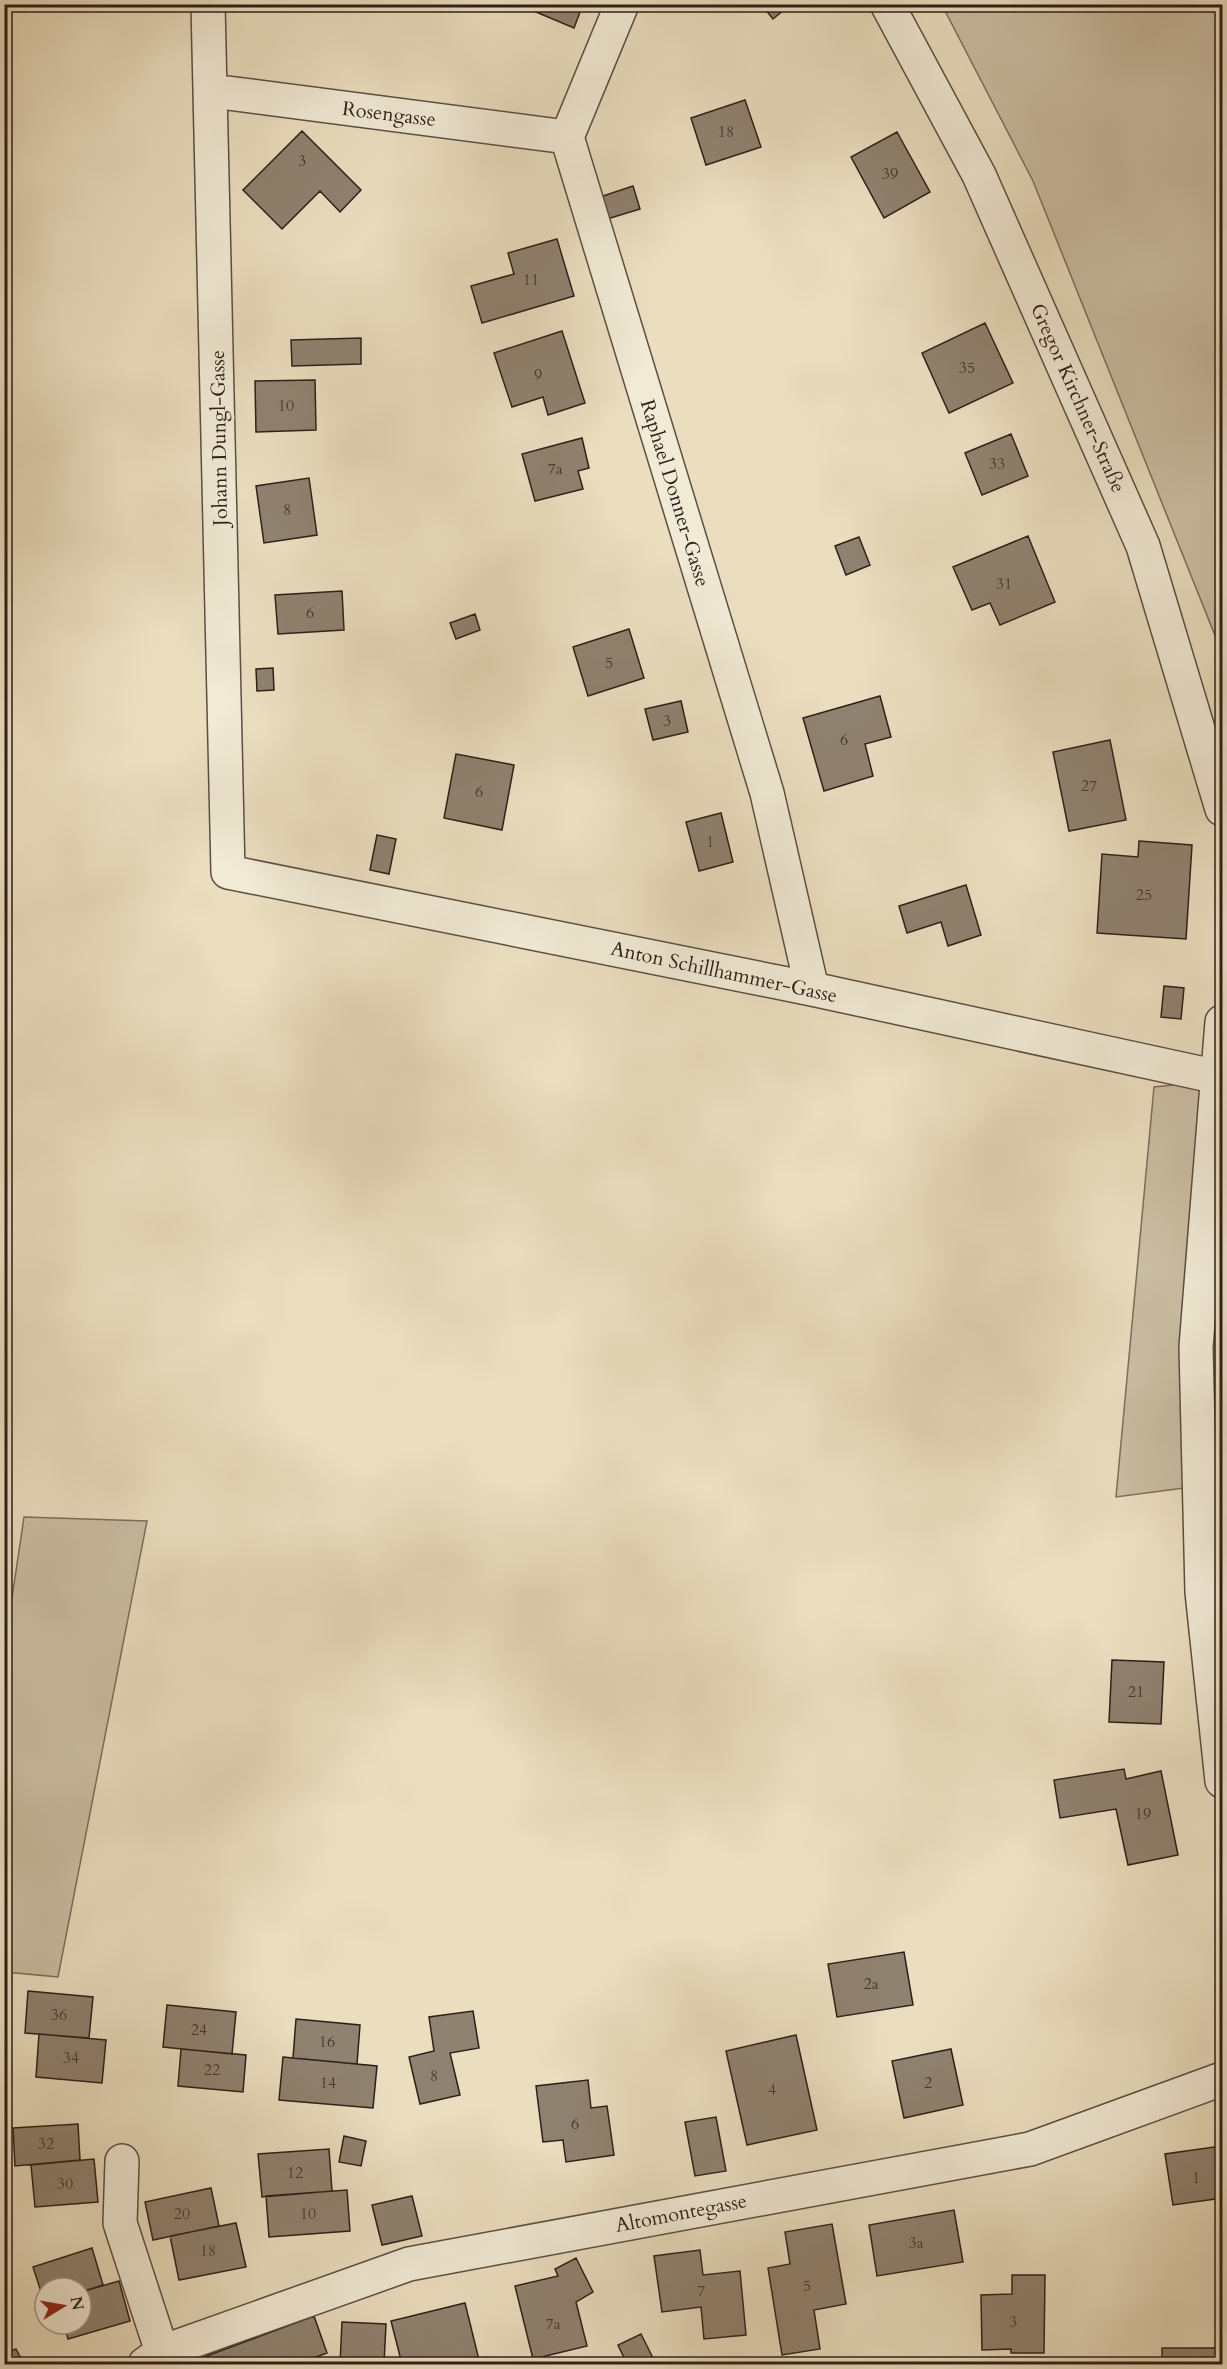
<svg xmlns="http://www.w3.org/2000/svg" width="1227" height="2369" font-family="Cardo,serif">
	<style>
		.green { fill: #cabea3; stroke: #7c6e5e; stroke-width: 1.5 }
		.building { fill: #8f8270; stroke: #2d1f1a; stroke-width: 1.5 }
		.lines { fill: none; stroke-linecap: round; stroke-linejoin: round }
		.minor-casing { stroke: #5c4f43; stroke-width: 36 }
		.tertiary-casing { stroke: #5c4f43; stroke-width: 36 }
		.minor { stroke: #f1ead5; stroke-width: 33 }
		.tertiary { stroke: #f1ead5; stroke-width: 33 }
		.labels { text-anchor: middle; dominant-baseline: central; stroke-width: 6; stroke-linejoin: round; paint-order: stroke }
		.number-label { font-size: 16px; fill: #463830 }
		.street-label { font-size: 20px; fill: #2d1f1a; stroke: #f1ead5 }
	</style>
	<rect width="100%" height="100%" fill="#eadebf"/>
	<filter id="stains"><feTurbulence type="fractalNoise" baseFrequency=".00333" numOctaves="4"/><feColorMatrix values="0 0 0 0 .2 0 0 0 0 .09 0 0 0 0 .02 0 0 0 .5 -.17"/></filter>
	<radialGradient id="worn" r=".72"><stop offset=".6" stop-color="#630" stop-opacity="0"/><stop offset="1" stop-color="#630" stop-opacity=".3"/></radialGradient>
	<path class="green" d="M942 5H1222V699L1216 638 1033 181Z
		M1222 1080V1483L1116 1497 1154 1087Z
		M24 1517 147 1521 58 1977 5 1972 4 1652Z"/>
	<path class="building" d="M517 4H583L574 28Z
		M761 4H791L773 19Z
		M745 100 761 147 706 165 691 118Z
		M302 131 361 190 340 212 320 191 282 229 243 190Z
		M897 132 930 192 884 218 851 157Z
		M633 186 640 209 607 219 600 197Z
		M557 239 574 296 482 323 471 286 514 274 508 253Z
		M985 323 1013 383 949 413 922 353Z
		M562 331 585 403 548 415 543 397 512 407 494 353Z
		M361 338V364L292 366 291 340Z
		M315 380 316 430 256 432 255 381Z
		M1011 434 1028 476 982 495 965 453Z
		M582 438 589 468 578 471 583 489 535 501 522 454Z
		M309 478 317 535 264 543 256 486Z
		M1028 536 1055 602 1000 625 990 603 972 610 953 567Z
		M859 537 870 565 846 575 835 546Z
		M342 591 344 630 278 634 275 595Z
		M475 614 480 630 456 639 450 623Z
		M629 629 644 678 588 696 573 647Z
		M273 668 274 690 257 691 256 669Z
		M880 696 891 737 865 744 873 776 824 791 803 718Z
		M681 701 688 732 653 740 645 709Z
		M1110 740 1126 820 1069 831 1053 752Z
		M456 754 514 765 502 830 444 818Z
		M721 813 733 862 699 871 686 822Z
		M377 835 396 839 389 874 370 870Z
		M1139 841 1192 845 1186 939 1097 933 1102 854 1138 857Z
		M966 885 981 935 948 946 941 922 907 933 899 906Z
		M1164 986 1184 988 1181 1019 1161 1017Z
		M1112 1660 1164 1662 1161 1724 1109 1722Z
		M1124 1769 1126 1779 1161 1771 1178 1855 1128 1865 1116 1809 1060 1818 1054 1780Z
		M904 1952 913 2005 837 2017 828 1964Z
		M28 1991 93 1997 89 2038 25 2033Z
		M167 2005 236 2012 232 2054 163 2047Z
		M473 2011 479 2048 450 2053 460 2095 420 2104 409 2057 434 2051 429 2017Z
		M296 2019 360 2025 357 2064 293 2058Z
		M39 2034 106 2040 102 2083 36 2077Z
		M796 2035 817 2130 747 2145 726 2051Z
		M181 2049 246 2055 243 2092 178 2086Z
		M951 2049 963 2105 904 2118 892 2061Z
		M283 2057 377 2066 373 2108 279 2100Z
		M588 2080 591 2108 607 2106 614 2155 566 2162 563 2140 543 2142 536 2086Z
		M716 2117 726 2171 695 2176 685 2122Z
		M78 2124 80 2160 15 2166 13 2128Z
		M344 2136 366 2141 361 2166 339 2162Z
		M1221 2146 1222 2198 1173 2205 1165 2154Z
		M329 2149 332 2191 262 2197 258 2154Z
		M94 2159 98 2202 35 2207 31 2165Z
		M211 2188 219 2226 153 2240 145 2202Z
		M347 2190 350 2231 269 2237 266 2196Z
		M412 2196 422 2236 382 2245 372 2205Z
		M954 2210 963 2262 877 2276 869 2225Z
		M236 2223 246 2267 179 2280 170 2236Z
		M832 2224 846 2304 814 2310 820 2349 782 2355 768 2268 790 2264 785 2232Z
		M92 2248 103 2285 81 2292V2288H45V2304L33 2267Z
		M700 2250 703 2275 740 2271 746 2335 704 2339 701 2307 662 2312 654 2256Z
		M576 2258 593 2292 576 2302 587 2346 533 2359 515 2286 558 2276 555 2269Z
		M1012 2275H1045L1044 2353H1011V2349L982 2350 981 2295 1012 2294Z
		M119 2281 130 2321 68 2339 64 2324H81V2292Z
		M465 2303 480 2364H402L391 2321Z
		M314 2316 327 2353 297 2364H185Z
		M342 2322 386 2324 384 2364H340Z
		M641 2334 656 2364H627L618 2345Z
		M1162 2348H1222V2364H1162Z
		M16 2349 24 2364H4V2354Z"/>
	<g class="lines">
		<defs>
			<path id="minor" d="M208 4 228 872 812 989 1218 1077
				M622 4 567 137 767 793 812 989
				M212 91 567 137
				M122 2161 120 2223 162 2352
				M145 2364 162 2352 409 2264 1030 2149 1222 2079"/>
			<path id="tertiary" d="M887 4 979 175 1143 546 1222 809
				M1222 1022 1196 1347 1202 1592 1222 1781"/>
		</defs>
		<use href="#minor" class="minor-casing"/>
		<use href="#tertiary" class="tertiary-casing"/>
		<use href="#minor" class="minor"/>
		<use href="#tertiary" class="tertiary"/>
	</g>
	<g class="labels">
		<g class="number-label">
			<text x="726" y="132">18</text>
			<text x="302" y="161">3</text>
			<text x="890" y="174">39</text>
			<text x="531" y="280">11</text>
			<text x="967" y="368">35</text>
			<text x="538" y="375">9</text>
			<text x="286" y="406">10</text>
			<text x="997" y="464">33</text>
			<text x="555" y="469">7a</text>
			<text x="287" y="510">8</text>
			<text x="1004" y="584">31</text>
			<text x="310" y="613">6</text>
			<text x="609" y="663">5</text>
			<text x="667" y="721">3</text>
			<text x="844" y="740">6</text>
			<text x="1089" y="786">27</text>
			<text x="479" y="792">6</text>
			<text x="710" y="842">1</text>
			<text x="1144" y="895">25</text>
			<text x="1136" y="1692">21</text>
			<text x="1143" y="1814">19</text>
			<text x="871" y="1984">2a</text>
			<text x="59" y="2015">36</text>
			<text x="199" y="2030">24</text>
			<text x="327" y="2042">16</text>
			<text x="71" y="2058">34</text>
			<text x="212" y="2070">22</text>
			<text x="434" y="2076">8</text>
			<text x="328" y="2083">14</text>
			<text x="928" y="2083">2</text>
			<text x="772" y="2090">4</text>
			<text x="575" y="2124">6</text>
			<text x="46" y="2144">32</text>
			<text x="295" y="2173">12</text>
			<text x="1196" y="2178">1</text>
			<text x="65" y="2184">30</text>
			<text x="182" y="2214">20</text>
			<text x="308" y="2214">10</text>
			<text x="916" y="2243">3a</text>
			<text x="208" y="2251">18</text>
			<text x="807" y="2286">5</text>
			<text x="701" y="2291">7</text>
			<text x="1013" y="2322">3</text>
			<text x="553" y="2324">7a</text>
		</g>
		<g class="street-label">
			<text transform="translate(389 114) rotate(7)">Rosengasse</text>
			<text transform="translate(1078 398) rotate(66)">Gregor Kirchner-Straße</text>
			<text transform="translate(219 438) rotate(-91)">Johann Dungl-Gasse</text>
			<text transform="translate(675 493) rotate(73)">Raphael Donner-Gasse</text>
			<text transform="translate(724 972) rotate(12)">Anton Schillhammer-Gasse</text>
			<text transform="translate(681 2213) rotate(-11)">Altomontegasse</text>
		</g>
	</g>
	<rect width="1227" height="2369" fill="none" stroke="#eadebf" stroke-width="24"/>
	<rect x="6" y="6" width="1215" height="2357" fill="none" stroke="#2d1f1a" stroke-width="3"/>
	<rect x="12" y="12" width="1203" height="2345" fill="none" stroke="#2d1f1a" stroke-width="1.5"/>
	<g transform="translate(63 2306) rotate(79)"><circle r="28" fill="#f1ead5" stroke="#a3998a" stroke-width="1.5"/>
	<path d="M0-4.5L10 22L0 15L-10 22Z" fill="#8f2418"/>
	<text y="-9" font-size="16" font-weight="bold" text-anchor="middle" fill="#2d1f1a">N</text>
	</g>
	<rect width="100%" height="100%" filter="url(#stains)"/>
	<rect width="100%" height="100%" fill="url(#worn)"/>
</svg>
